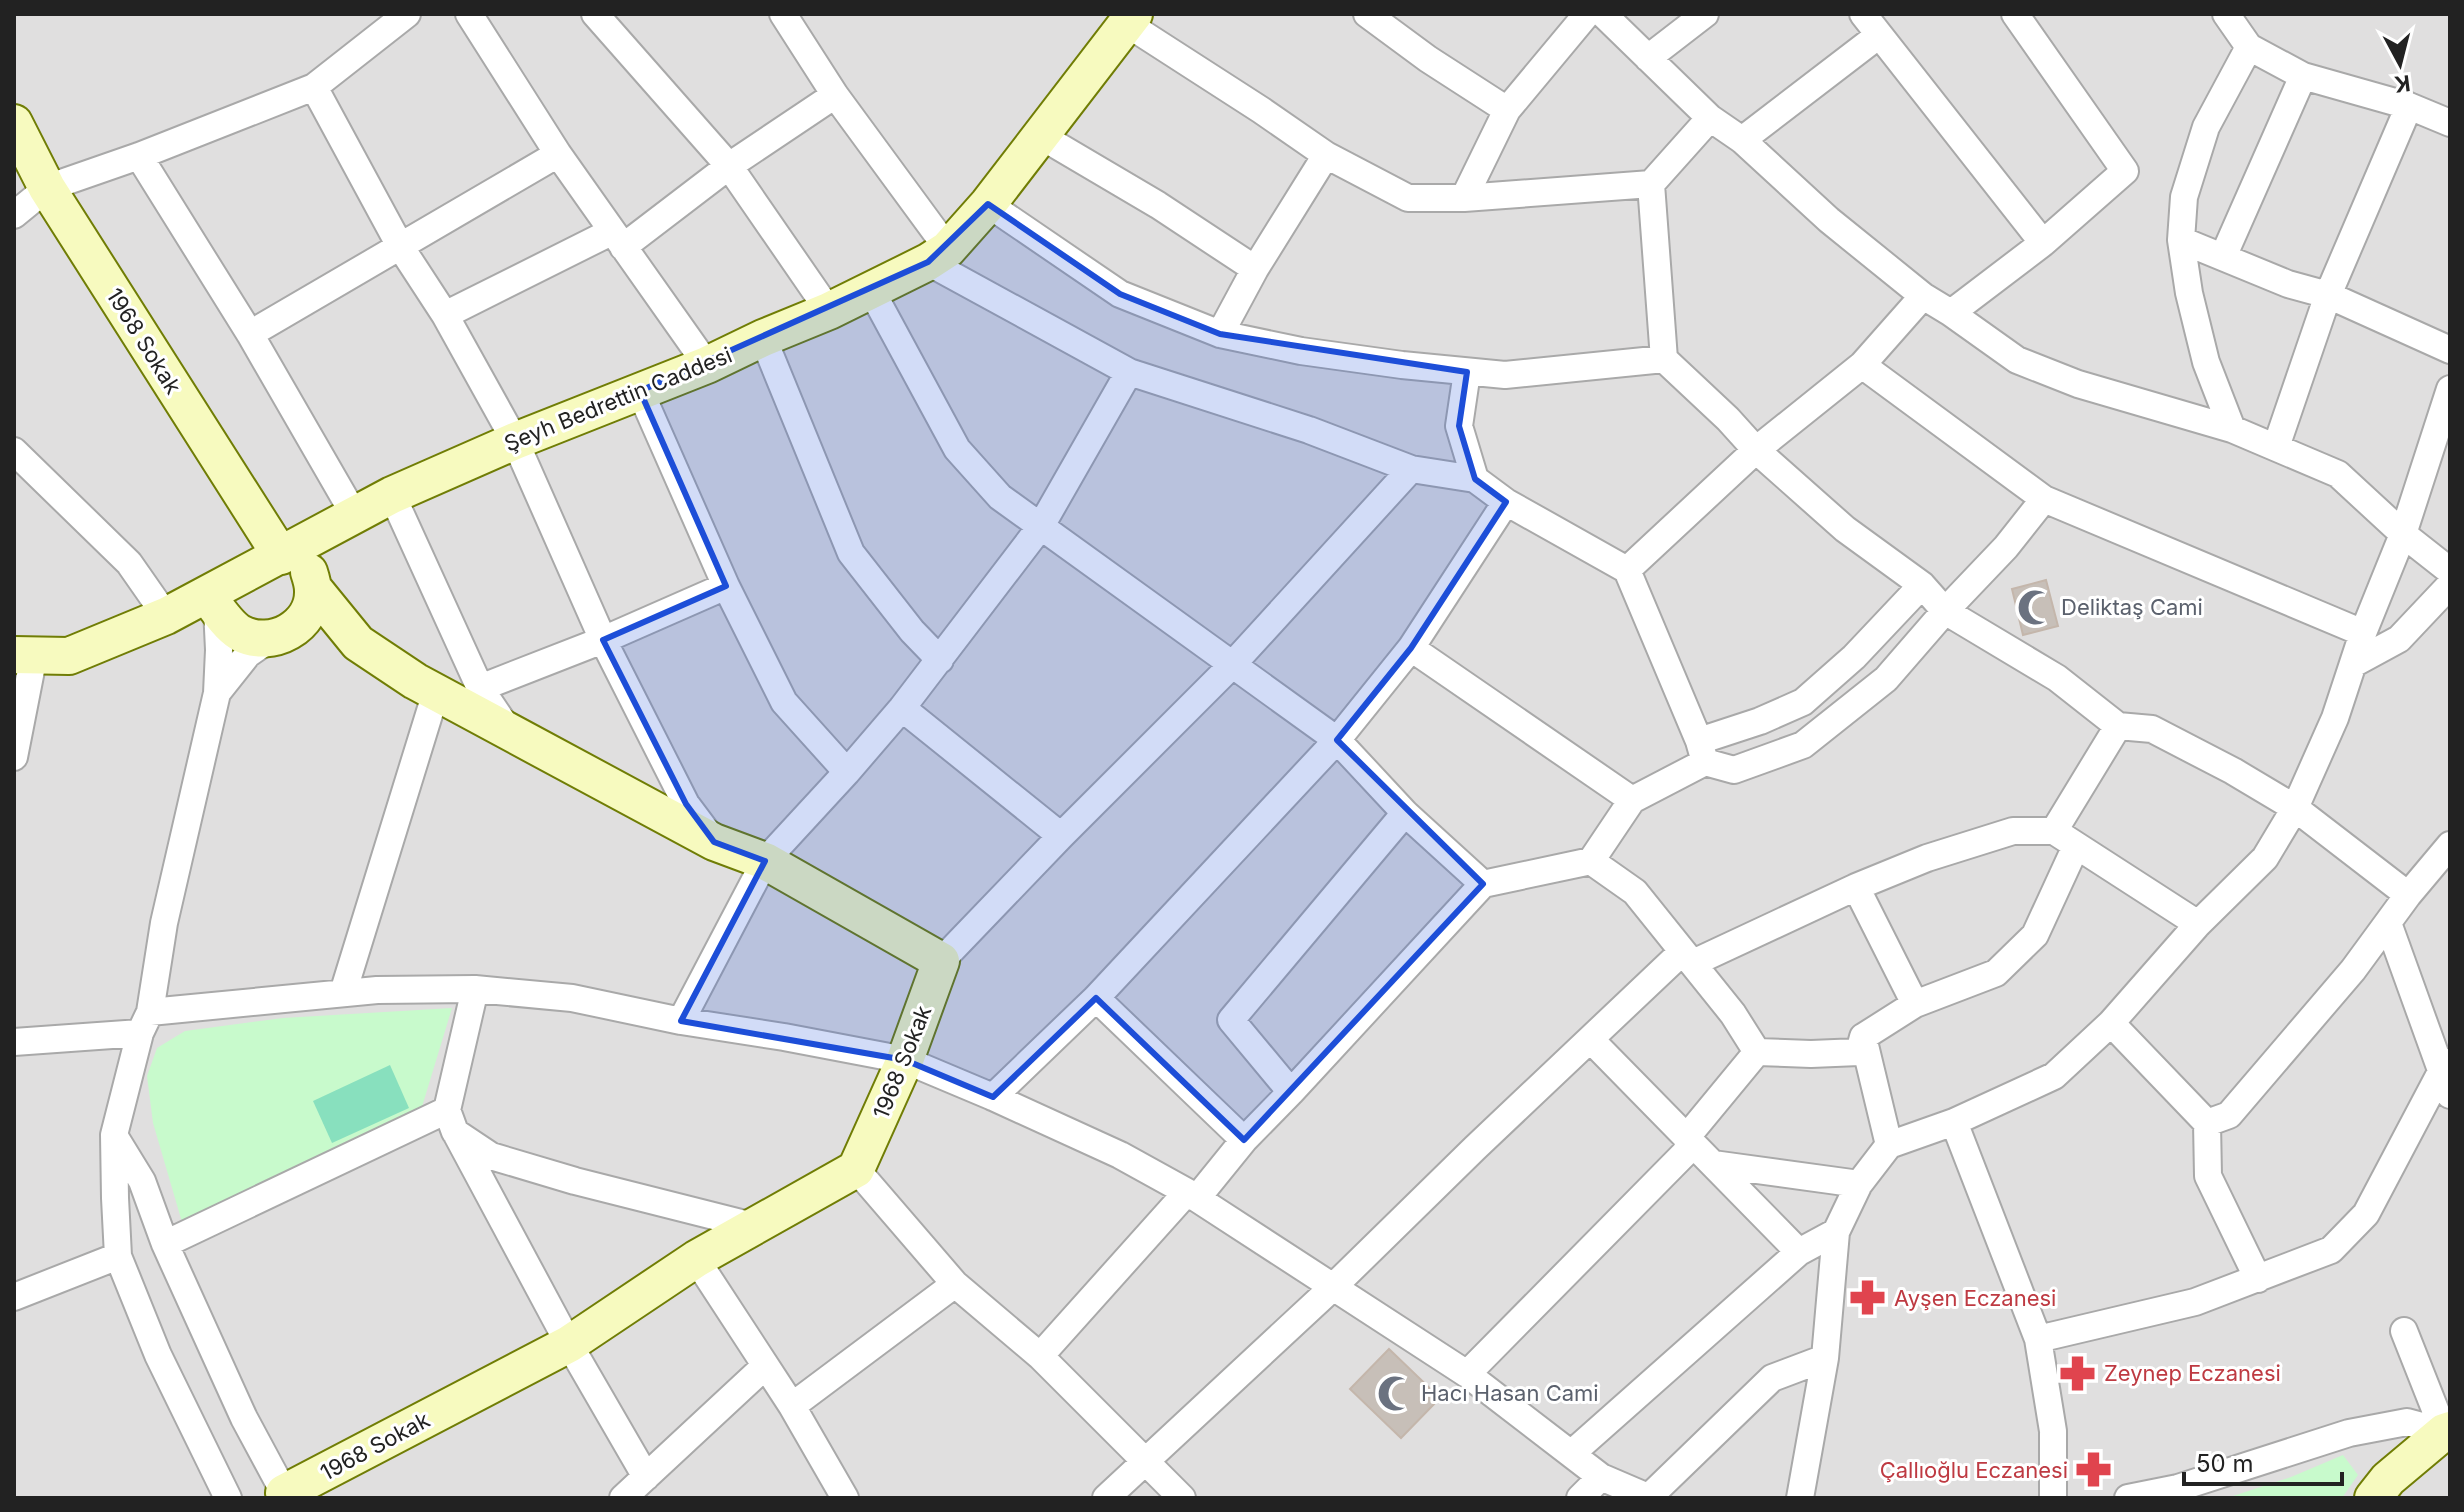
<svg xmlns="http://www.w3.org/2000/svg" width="2464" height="1512" font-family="Inter,sans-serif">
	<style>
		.residential { fill: #e0dfdf }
		.park { fill: #c8facc }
		.pitch { fill: #88e0be }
		.building { fill: #c7bfb8; stroke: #c4b6ab; stroke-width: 2 }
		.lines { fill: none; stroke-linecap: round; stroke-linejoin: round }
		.street-casing { stroke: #a9a9a9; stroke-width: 30 }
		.secondary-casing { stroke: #707d05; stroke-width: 40 }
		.street { stroke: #fff; stroke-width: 26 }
		.secondary { stroke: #f7fabf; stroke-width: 36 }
		.marked { fill: #1d4ed8; fill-opacity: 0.2; stroke: #1d4ed8; stroke-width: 6; stroke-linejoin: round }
		.labels { text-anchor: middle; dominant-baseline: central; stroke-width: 6; stroke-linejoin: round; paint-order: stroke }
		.street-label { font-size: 22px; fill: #222; stroke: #fff }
		.worship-label { font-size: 22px; fill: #5b616d; stroke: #fff; text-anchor: start }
		.health-label { font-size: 22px; fill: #be3a42; stroke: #fff; text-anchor: start }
	</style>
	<rect width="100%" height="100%" fill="#f2efe9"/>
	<path class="residential" d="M14 14H2450V1498H14Z"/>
	<path class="park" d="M452 1008 421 1110 184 1229 153 1123 147 1076 157 1048 185 1031 283 1018Z
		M2343 1455 2358 1475 2342 1498H2227L2291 1477Z"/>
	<path class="pitch" d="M390 1065 409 1108 332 1143 313 1101Z"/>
	<path class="building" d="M2046 580 2058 626 2023 635 2012 589Z
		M1389 1349 1440 1398 1401 1438 1350 1389Z"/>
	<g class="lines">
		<defs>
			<path id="street" d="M469 14 558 154 707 365
				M595 14 729 166 829 311
				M783 14 835 95 948 249
				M1367 14 1428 59 1507 110
				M1603 14 1710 118 1742 140 1829 220 1923 296 1951 313 2017 360 2078 384 2232 429 2338 474 2403 534 2450 571
				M1863 14 2043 243
				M2226 14 2249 47 2303 76 2409 106 2450 123
				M1126 23 1261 110 1326 155 1408 198H1464L1651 184 1710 118
				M1648 58 1705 14
				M314 87 400 246 445 315 515 441 603 640 686 804 710 836
				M1041 136 1158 205 1255 269
				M1742 140 1879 35
				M139 156 250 334 355 516
				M1651 184 1664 359
				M1464 198 1507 110 1587 14
				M988 204 1120 294 1220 334 1301 351 1402 365 1505 375 1664 359 1728 419 1756 450 1845 529 1922 585 1945 611 2057 678 2118 726 2152 729 2233 771 2295 808 2408 895
				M14 215 47 188 139 156 314 87 407 14
				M2181 240 2288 284 2328 295 2450 350
				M623 247 729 166 835 95
				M2223 257 2303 76
				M928 262 1129 372 1309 430 1411 469 1475 479
				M871 290 957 449 1000 497 1337 740 1405 813 1483 884
				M1951 313 2043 243 2125 171 2015 14
				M445 315 611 232
				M250 334 558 154
				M1220 334 1255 269 1326 155
				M763 338 851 553 912 631 940 660
				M1862 365 2044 499 2363 633
				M1467 372 1459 426 1475 479 1506 502 1627 570 1699 741 1705 762
				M640 391 726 586 784 702 847 772
				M2232 429 2206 362 2189 293 2181 240 2184 197 2206 127 2249 47
				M2276 447 2328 295 2409 106
				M14 451 129 563 166 616
				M392 495 480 688 507 728
				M1627 570 1756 450 1862 365 1923 296
				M217 608 219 650 217 693 164 923 150 1012 140 1033 114 1135 115 1198 118 1256 158 1355 228 1498
				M1411 648 1632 800
				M2353 664 2399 639 2450 585
				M480 688 603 640 726 586
				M217 693 248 654 271 638
				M902 708 1061 836
				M1699 741 1760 721 1803 702 1854 657 1922 585
				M14 757 34 655
				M2054 831 2118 726
				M1591 861 1632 800 1705 762 1734 770 1803 745 1886 679 1945 611 2006 547 2044 499
				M1856 887 1915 1004
				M2388 923 2450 1095
				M941 961 1061 836 1232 665 1411 469
				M1693 963 1856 887 1927 858 2013 831H2054L2198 924
				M475 989 447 1110 455 1132 491 1156 575 1181 757 1227
				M343 993 436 692
				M1096 998 1244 1140
				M150 1012 377 990 475 989 572 998 681 1021 784 1037 905 1060 993 1097 1120 1155 1187 1192 1467 1374 1601 1477 1650 1498
				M681 1021 765 861 847 772 902 708 1041 526 1129 372
				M2111 1023 2207 1123 2229 1115 2353 970 2408 895 2450 845
				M1863 1037 1889 1145
				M1591 1040 1799 1252 1836 1232
				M14 1042 140 1033
				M1291 1092 1231 1020 1405 813
				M993 1097 1096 998 1337 740 1411 648 1506 502
				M1954 1122 2038 1339 2053 1431V1498
				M2207 1123 2208 1176 2258 1279
				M457 1135 569 1344 646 1477
				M115 1137 142 1181 165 1244 244 1418 287 1498
				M1686 1138 1757 1052
				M1713 1164 1859 1184
				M856 1169 955 1284 1040 1356 1182 1498
				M1197 1198 1244 1140 1291 1092 1483 884 1591 861 1635 892 1733 1014 1757 1052 1811 1054 1859 1052 1863 1037 1915 1004 1996 973 2035 935 2076 846
				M165 1244 447 1110
				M696 1259 792 1406 845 1498
				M14 1297 118 1256
				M2404 1331 2444 1432
				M2038 1339 2195 1302 2331 1250 2366 1214 2442 1070 2450 1062
				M1040 1356 1187 1192
				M1467 1374 1693 1145
				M792 1406 955 1284
				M1571 1454 1799 1252
				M1649 1497 1772 1378 1825 1358
				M623 1498 764 1367
				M1106 1498 1332 1288 1475 1148 1681 953
				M1580 1498 1601 1477
				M1800 1498 1825 1358 1836 1232 1859 1184 1889 1145 1954 1122 2054 1076 2111 1023 2198 924 2265 858 2295 808 2335 718 2363 633 2403 534 2450 389
				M2128 1498 2178 1488 2349 1433 2407 1422 2444 1432 2450 1438"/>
			<path id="secondary" d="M14 123 47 188 281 556
				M207 595C216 607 227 625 240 633 272 650 314 626 313 591 313 585 311 578 309 572
				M14 655 69 656 166 616 392 495 515 441 707 365 763 338 829 311 928 262 948 249 988 204 1134 14
				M284 1493 569 1344 696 1259 856 1169 905 1060 941 961 765 861 714 842 415 681 358 643 314 589
				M2373 1498 2388 1479 2444 1432 2450 1430"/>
		</defs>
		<use href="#street" class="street-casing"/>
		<use href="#secondary" class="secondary-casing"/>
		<use href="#street" class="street"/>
		<use href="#secondary" class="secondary"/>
	</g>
	<path class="marked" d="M988 204 1120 294 1220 334 1467 372 1459 426 1475 479 1506 502 1411 648 1337 740 1483 884 1244 1140 1096 998 993 1097 905 1060 681 1021 765 861 714 842 686 804 603 640 726 586 640 391 928 262Z"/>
	<defs>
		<symbol id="mosque-bare" viewBox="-9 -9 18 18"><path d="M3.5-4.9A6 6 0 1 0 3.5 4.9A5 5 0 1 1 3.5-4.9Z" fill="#6b7280" stroke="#fff" stroke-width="2.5" paint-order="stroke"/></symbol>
		<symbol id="pharmacy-bare" viewBox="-9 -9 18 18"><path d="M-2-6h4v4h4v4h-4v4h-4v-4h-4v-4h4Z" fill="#e0444e" stroke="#fff" stroke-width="2.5" paint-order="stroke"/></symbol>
	</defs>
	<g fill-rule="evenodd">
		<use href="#mosque-bare" x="2010" y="582" width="51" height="51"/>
		<use href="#pharmacy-bare" x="1842" y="1272" width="51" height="51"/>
		<use href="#pharmacy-bare" x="2052" y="1348" width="51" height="51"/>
		<use href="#mosque-bare" x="1370" y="1368" width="51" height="51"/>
		<use href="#pharmacy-bare" x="2068" y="1444" width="51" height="51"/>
	</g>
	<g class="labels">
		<g class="street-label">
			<text transform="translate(144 341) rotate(58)">1968 Sokak</text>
			<text transform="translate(618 399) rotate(-22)">Şeyh Bedrettin Caddesi</text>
			<text transform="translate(902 1062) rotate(-68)">1968 Sokak</text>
			<text transform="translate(375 1446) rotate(-28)">1968 Sokak</text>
		</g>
		<g class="worship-label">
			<text x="2061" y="607">Deliktaş Cami</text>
			<text x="1421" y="1393">Hacı Hasan Cami</text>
		</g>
		<g class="health-label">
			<text x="1894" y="1298">Ayşen Eczanesi</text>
			<text x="2104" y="1373">Zeynep Eczanesi</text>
			<text x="2068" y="1470" text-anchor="end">Çallıoğlu Eczanesi</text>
		</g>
	</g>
	<rect width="2464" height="1512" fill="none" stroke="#222222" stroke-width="32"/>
	<g transform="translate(2400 64) rotate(173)" stroke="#ffffff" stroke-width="6" paint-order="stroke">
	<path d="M0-6L14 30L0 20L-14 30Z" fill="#222222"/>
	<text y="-12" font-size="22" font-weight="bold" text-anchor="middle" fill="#222222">K</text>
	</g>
	<path d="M2184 1472v12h158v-12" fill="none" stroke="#222222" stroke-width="4"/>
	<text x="2196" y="1472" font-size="24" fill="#222222" stroke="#ffffff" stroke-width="6" paint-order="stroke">50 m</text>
</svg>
